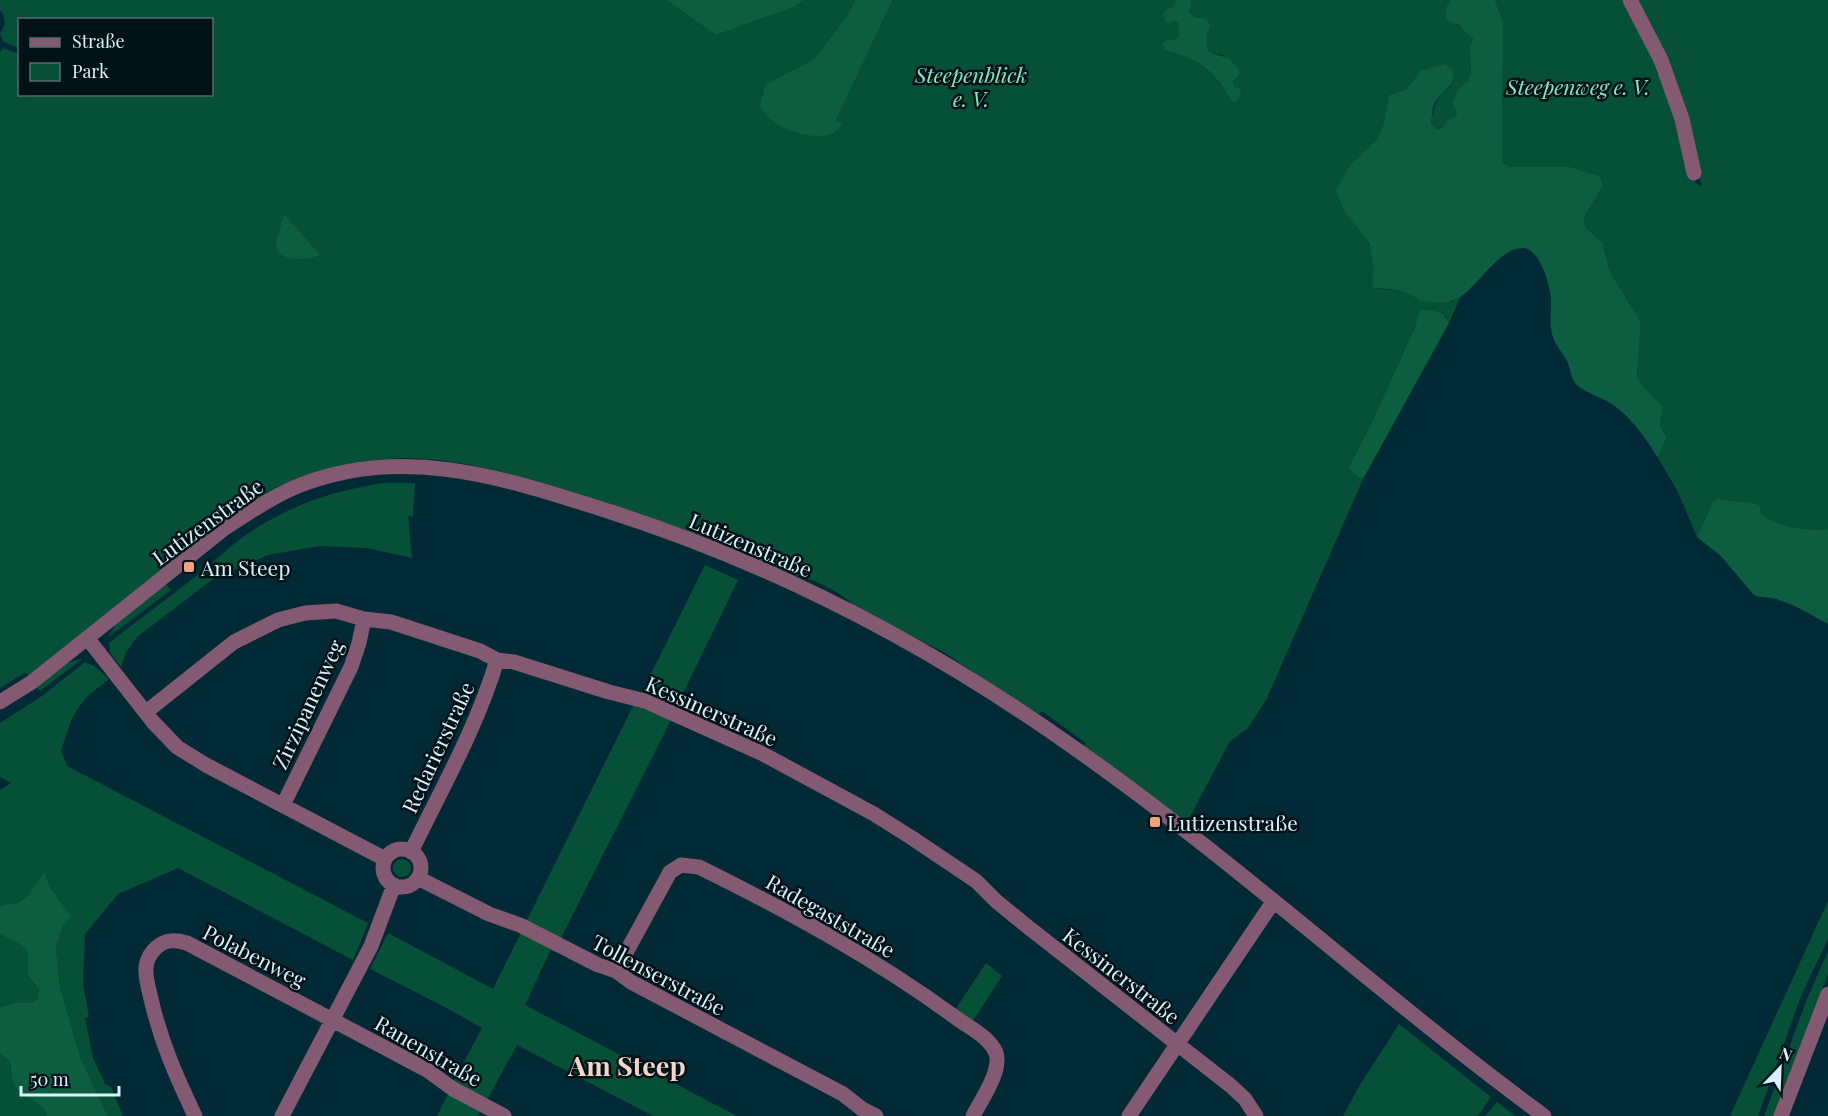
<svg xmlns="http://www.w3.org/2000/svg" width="1828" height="1116" font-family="'Playfair Display',serif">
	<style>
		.green { fill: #055037 }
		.forest { fill: #0d5d41 }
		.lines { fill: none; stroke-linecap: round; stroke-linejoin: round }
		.minor { stroke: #845a73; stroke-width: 15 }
		.poi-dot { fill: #f2a17e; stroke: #001117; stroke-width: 2 }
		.labels { text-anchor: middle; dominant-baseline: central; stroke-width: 5; stroke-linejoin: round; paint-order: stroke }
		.park-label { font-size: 21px; font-style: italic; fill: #84eabd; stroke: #001117 }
		.street-label { font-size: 21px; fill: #d8f1fb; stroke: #001117 }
		.poi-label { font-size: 21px; fill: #d8f1fb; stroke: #001117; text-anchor: start }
		.district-label { font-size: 27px; font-weight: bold; fill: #f5d5c8; stroke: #001117 }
	</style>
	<rect width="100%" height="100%" fill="#022a36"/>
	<path class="green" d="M0 0H666L716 35 794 7 804 0H855L846 17 815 58 765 85 834 121 893 0H1176C1173 9 1171 18 1179 25V36L1165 51C1200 58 1214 73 1232 102L1233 81 1239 75 1223 55 1214 54 1208 50 1200 17 1193 16 1189 12 1192 3 1191 0H1451L1446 7 1452 23C1460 25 1467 32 1473 38L1469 48 1471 70 1468 81C1459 86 1454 94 1452 104L1457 112 1455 117 1442 129H1436L1431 123C1434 104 1437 98 1451 86L1420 71 1407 89 1389 95 1384 123 1377 141 1351 164 1343 209C1358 226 1372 241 1374 264 1375 272 1371 279 1373 288L1394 290 1452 302 1460 298 1449 323 1446 316 1419 311 1415 327 1370 426 1348 468 1355 475 1363 479 1266 700 1247 729 1230 741 1186 824 1083 747 1086 743 1042 711 1038 715 945 653 854 606C843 593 809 576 792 575 715 543 639 513 559 488 509 473 457 458 404 458 360 459 308 471 269 491 233 510 202 538 170 563 123 601 76 638 29 676L26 672 0 688V52L3 48 19 54 20 94H212V20H20L19 48 4 42 0 34 5 24 3 13 0 11Z
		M1495 0H1627L1659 61 1660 65 1656 70 1657 74H1664L1679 120 1692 175 1690 176 1700 187 1702 184 1697 173 1685 118 1664 59 1633 0H1828V529C1804 531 1781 528 1761 514L1760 507 1755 503C1708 498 1716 494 1697 537L1678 492 1658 458 1667 437 1660 427 1661 406 1644 387 1637 377 1641 322 1610 272 1603 243 1586 228 1584 218 1603 186 1600 176 1570 167H1510L1502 162 1503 21Z
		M383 483H415L413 517 408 516 412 558 367 548 319 546 268 555 213 579 137 637 126 652 121 667 110 653 109 643C139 619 170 597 200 573 214 563 225 550 239 540 282 508 330 491 383 483Z
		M705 565 738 580 676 708 641 694Z
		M166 584 171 590 107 638 117 623Z
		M82 659 40 691 37 687 66 663Z
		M85 662 94 666 109 679 90 694 80 705 72 718 61 750 67 766 368 923 353 960 178 868 118 894 85 934 83 984 89 1017 85 1018 93 1058 105 1084 111 1087 123 1116H108L81 1059 60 987 56 948 63 926 70 917 50 887 44 871C37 882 31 895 19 902 13 905 6 903 0 907V790L11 783 0 777V723L42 696Z
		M635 702 672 718 560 940 526 922Z
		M393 868a9 9 0 1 1 18 0a9 9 0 1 1-18 0Z
		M1828 901V939L1801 996 1758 1116H1730Z
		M522 931 552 947 525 1005 737 1116H653L517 1045 487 1100 453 1083 482 1028 445 1007 370 969 388 933 493 989Z
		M0 934C25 949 31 942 27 975L39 989 37 999 32 1003H14L0 1007Z
		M1828 951V974L1774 1116H1764L1807 999Z
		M986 963 1002 976 972 1022 955 1010Z
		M1399 1024 1491 1097 1478 1116H1343L1358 1088Z
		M0 1054 10 1062C11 1068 11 1076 13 1082 19 1100 43 1098 47 1116H0Z
		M449 1092 482 1109 478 1116H437Z
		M1497 1102 1515 1116H1485Z"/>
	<path class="forest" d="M666 0H804L794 7 716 35Z
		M855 0H893L835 121 842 124C832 146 787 133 773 121 768 118 764 111 760 107L765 85 815 58 846 17Z
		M1176 0H1191L1192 3 1189 12 1193 16 1208 20 1210 26 1206 36 1208 50 1214 54 1229 58 1239 70V75L1233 81 1234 86 1240 89 1241 93 1237 102H1232C1214 72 1200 58 1165 51L1163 43 1167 40H1175L1179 36V25L1175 21 1168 23 1164 19 1163 13 1167 9 1173 8Z
		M1451 0H1495L1503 21 1502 162 1510 167H1570L1600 176 1603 186 1584 218 1586 228 1603 243 1610 272 1641 322 1637 377 1644 387 1662 406 1660 427 1667 437 1658 458C1646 439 1630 415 1610 403 1600 397 1587 393 1578 386 1570 379 1571 369 1567 361 1563 353 1556 346 1553 337 1548 323 1553 306 1550 292 1548 279 1538 248 1523 248 1497 248 1474 293 1455 300 1445 304 1430 301 1419 301 1408 289 1388 289 1373 288L1372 281 1374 267 1369 243 1343 209 1336 189 1351 164 1377 140 1384 123 1389 95 1407 89 1420 71 1444 64 1452 69C1458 88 1439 91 1433 107 1432 112 1432 118 1431 123L1436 129H1442L1447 120 1455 117 1457 112 1452 104C1454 94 1459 86 1468 81L1471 70 1469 48 1473 38 1466 33 1459 25 1452 23 1446 18V7Z
		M284 214 320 255C308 260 287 262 278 252L276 243Z
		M1428 310C1438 311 1445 313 1449 323L1363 479 1355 475 1348 468 1370 426 1415 327 1419 311Z
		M1718 499 1755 503 1760 506 1761 514C1781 528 1804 531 1828 529V624C1810 614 1792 603 1772 598 1765 597 1760 598 1753 594L1721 556 1697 537 1712 503Z
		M44 871 50 887 71 917 63 926 56 948 60 987 81 1059 108 1116H47C43 1098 19 1100 13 1082 11 1076 11 1068 10 1062L0 1054V1007L14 1003H32L37 999 39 989 27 975C31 942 25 949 0 934V907C6 903 13 905 19 902 31 895 37 882 44 871Z"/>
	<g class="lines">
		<path class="minor" d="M1630 0 1661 60 1682 119 1694 173
			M88 639 153 722 177 747 206 765 385 859
			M0 702 32 682 225 528C246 514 267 500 291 489 399 442 505 478 611 512 779 566 936 649 1080 752 1240 865 1385 999 1544 1116
			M146 712 234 642 278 620 305 613 336 611 364 619 391 622 480 651 497 660 514 662 609 692 645 701 763 754 874 814 912 838 976 881 996 901 1028 927 1231 1086 1245 1099 1256 1116
			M283 805 351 667 359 643 364 619
			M383 868a19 19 0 1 1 38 0a19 19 0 1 1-38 0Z
			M411 852C442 788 477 727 497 660
			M418 878 489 914 520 925 598 965 616 971 631 982 843 1094 862 1109 876 1116
			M616 971 670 872 681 865 699 867C788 911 874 958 955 1017 968 1027 990 1037 996 1053 1002 1071 981 1100 973 1116
			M195 1116C176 1076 161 1042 151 999 149 989 145 978 146 967 147 959 151 952 157 947 166 939 176 940 187 943L427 1070 453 1089 504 1116
			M282 1116 371 946 394 885
			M1129 1116 1273 902
			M1781 1116 1828 994"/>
	</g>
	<g class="poi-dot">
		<rect x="183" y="561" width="12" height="12" rx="3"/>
		<rect x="1149" y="816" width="12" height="12" rx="3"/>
	</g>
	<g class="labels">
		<g class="park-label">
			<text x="971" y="74">Steepenblick<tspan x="971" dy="24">e. V.</tspan></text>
			<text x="1578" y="86">Steepenweg e. V.</text>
		</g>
		<g class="street-label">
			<text transform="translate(207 521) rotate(-36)">Lutizenstraße</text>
			<text transform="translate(751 544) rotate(23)">Lutizenstraße</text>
			<text transform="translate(307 704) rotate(-65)">Zirzipanenweg</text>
			<text transform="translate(712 710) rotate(24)">Kessinerstraße</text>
			<text transform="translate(437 747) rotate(-65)">Redarierstraße</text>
			<text transform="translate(831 915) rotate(30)">Radegaststraße</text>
			<text transform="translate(255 955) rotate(27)">Polabenweg</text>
			<text transform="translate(659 974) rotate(28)">Tollenserstraße</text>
			<text transform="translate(1122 975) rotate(38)">Kessinerstraße</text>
			<text transform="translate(429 1050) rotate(30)">Ranenstraße</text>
		</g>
		<g class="poi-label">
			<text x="201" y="567">Am Steep</text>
			<text x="1167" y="822">Lutizenstraße</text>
		</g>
		<g class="district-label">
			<text x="627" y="1065">Am Steep</text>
		</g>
	</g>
	<rect x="18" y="18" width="195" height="78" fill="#001117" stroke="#566b72" stroke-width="1.5"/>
	<rect x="30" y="38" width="30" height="9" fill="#845a73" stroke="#566b72" stroke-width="1.5"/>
	<text x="72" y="48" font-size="18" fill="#d8f1fb">Straße</text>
	<rect x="30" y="63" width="30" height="18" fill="#055037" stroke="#566b72" stroke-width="1.5"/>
	<text x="72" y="78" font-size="18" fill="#d8f1fb">Park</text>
	<g transform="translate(1780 1068) rotate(23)" stroke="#001117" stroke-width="4.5" paint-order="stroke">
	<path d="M0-4.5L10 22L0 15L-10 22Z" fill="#d8f1fb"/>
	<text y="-9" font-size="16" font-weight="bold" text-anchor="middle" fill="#d8f1fb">N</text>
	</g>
	<path d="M21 1086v9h98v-9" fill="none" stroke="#d8f1fb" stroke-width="3"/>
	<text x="30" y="1086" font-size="18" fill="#d8f1fb" stroke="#001117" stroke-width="4.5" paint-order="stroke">50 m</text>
</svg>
